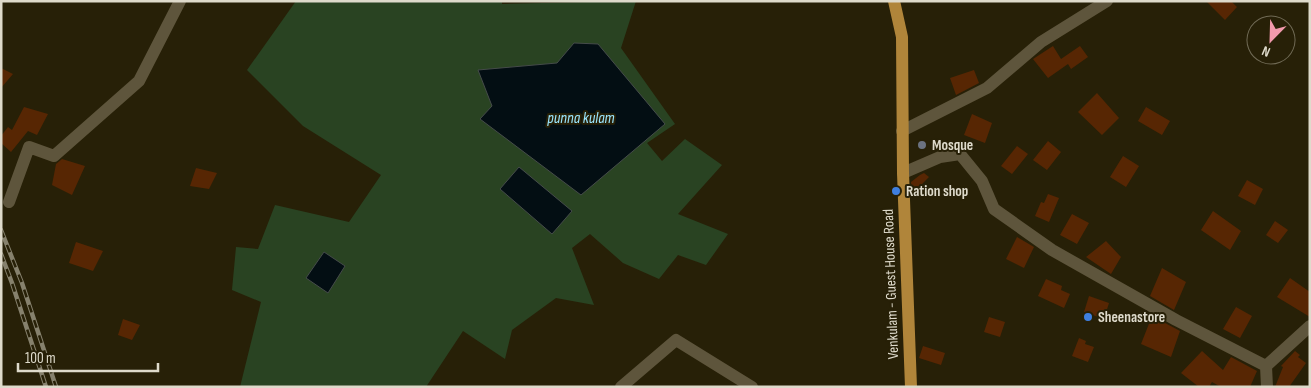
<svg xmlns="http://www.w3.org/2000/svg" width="1311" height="388" font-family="'Sofia Sans Condensed',sans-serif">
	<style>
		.green { fill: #294322 }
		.water { fill: #030e13; stroke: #454b4a }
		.building { fill: #572603 }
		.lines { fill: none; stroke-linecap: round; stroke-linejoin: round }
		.minor { stroke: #5e553c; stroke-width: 12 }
		.major { stroke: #b0853a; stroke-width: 12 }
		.rail-casing { stroke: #86816d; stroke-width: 4.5 }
		.rail { stroke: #272007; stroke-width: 2.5; stroke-dasharray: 8; stroke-linecap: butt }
		.worship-dot { fill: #6b7280; stroke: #272007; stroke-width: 2 }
		.shop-dot { fill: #3f7fe0; stroke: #272007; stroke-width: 2 }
		.labels { text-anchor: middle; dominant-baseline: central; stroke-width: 4; stroke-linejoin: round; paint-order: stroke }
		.poi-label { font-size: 15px; font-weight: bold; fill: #dedacb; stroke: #272007; text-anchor: start }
		.street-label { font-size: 15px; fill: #dedacb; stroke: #272007 }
		.water-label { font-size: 16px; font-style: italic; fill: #9ae4fd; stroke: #272007 }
	</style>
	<rect width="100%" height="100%" fill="#272007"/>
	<path class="green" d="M296 1H502V4L636 1 621 48 675 124 647 143 662 161 685 139 722 165 678 214 728 234 706 265 678 255 659 279 623 263 590 234 572 248 594 305 556 298 512 330 505 359 463 331 426 387H240L261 302 232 290 236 247 258 249 275 205 349 222 381 175 303 126 247 70Z"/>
	<path class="water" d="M574 43 598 44 665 124 581 195 480 119 492 106 478 70 557 63Z
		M519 167 572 211 552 234 500 189Z
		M324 252 345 266 328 293 306 278Z"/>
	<path class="building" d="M1206 1H1231L1237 7 1225 20Z
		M1053 46 1061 59 1080 46 1088 57 1071 69 1068 64 1048 78 1033 59Z
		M1 68 13 74 1 88Z
		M974 70 979 83 956 95 950 78Z
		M1097 93 1119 118 1102 135 1078 112Z
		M24 107 48 114 37 135 28 131 11 152 1 143V136L8 127 12 130Z
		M1146 107 1170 121 1162 135 1138 121Z
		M972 114 992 123 985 143 964 135Z
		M1048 141 1061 152 1047 170 1033 160Z
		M1017 146 1028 154 1012 174 1001 166Z
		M1123 156 1139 166 1126 187 1110 177Z
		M62 159 85 166 72 195 52 185 56 164Z
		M196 168 217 173 209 189 190 186Z
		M924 173 929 177 919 187V197H912L911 182 920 175Z
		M1247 180 1263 189 1255 205 1238 196Z
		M1048 194 1059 198 1049 222 1035 216 1041 202 1044 203Z
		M1213 211 1241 231 1230 250 1201 230Z
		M1072 214 1089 223 1077 244 1060 235Z
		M1275 221 1288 230 1278 243 1266 235Z
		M1017 237 1034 247 1024 268 1006 259Z
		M1106 241 1121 257 1111 274 1086 257Z
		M76 242 103 251 93 271 69 263Z
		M1162 268 1186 282 1174 310 1150 296Z
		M1290 278 1310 292V317L1277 297Z
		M1046 279 1062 286 1061 290 1070 294 1064 308 1038 296Z
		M1089 296 1109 303 1104 319 1084 312Z
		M1236 307 1252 316 1240 338 1223 329Z
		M1152 316 1180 331 1171 357 1141 344Z
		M989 317 1005 322 1000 337 984 332Z
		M123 319 140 325 132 340 118 335Z
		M1079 338 1086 341 1085 344 1094 347 1088 362 1072 356Z
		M923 346 945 353 941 365 919 358Z
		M1202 351 1223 370 1231 357 1257 371 1250 387H1221L1212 382 1209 387H1199L1181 373Z
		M1295 351 1300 355 1298 357 1306 363 1289 387H1275L1283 367 1281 366Z"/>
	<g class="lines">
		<path class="minor" d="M902 131 987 88 1041 42 1107 1
			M903 173 940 157 960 154 982 181 994 209 1052 250 1176 320 1266 366 1267 387
			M9 202 29 147 54 156 139 81 180 1
			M1266 366 1310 326
			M621 387 676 340 752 387"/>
		<path class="major" d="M894 1 902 37 903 173 911 387"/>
		<defs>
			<path id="rail" d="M1 230 22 283 56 387
				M1 254 12 283 46 387"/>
		</defs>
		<use href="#rail" class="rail-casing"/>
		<use href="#rail" class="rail"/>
	</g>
	<circle class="worship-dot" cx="922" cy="145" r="5"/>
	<g class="shop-dot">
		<circle cx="896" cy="191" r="5"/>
		<circle cx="1088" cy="317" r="5"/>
	</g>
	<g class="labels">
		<g class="poi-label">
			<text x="932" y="145">Mosque</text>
			<text x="906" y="191">Ration shop</text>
			<text x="1098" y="317">Sheenastore</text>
		</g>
		<g class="street-label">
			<text transform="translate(891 284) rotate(-92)">Venkulam - Guest House Road</text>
		</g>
		<g class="water-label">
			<text x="581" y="118">punna kulam</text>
		</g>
	</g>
	<rect width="1311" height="388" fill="none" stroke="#dedacb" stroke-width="5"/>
	<g transform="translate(1271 40) rotate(203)"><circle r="24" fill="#272007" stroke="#706a55"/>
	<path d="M0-4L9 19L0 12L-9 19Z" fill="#f29aad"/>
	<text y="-8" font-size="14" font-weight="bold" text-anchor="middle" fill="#dedacb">N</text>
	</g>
	<path d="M18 363v8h140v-8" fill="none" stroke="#dedacb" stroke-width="2.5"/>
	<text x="25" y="363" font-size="15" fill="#dedacb" stroke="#272007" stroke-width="4" paint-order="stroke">100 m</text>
</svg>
